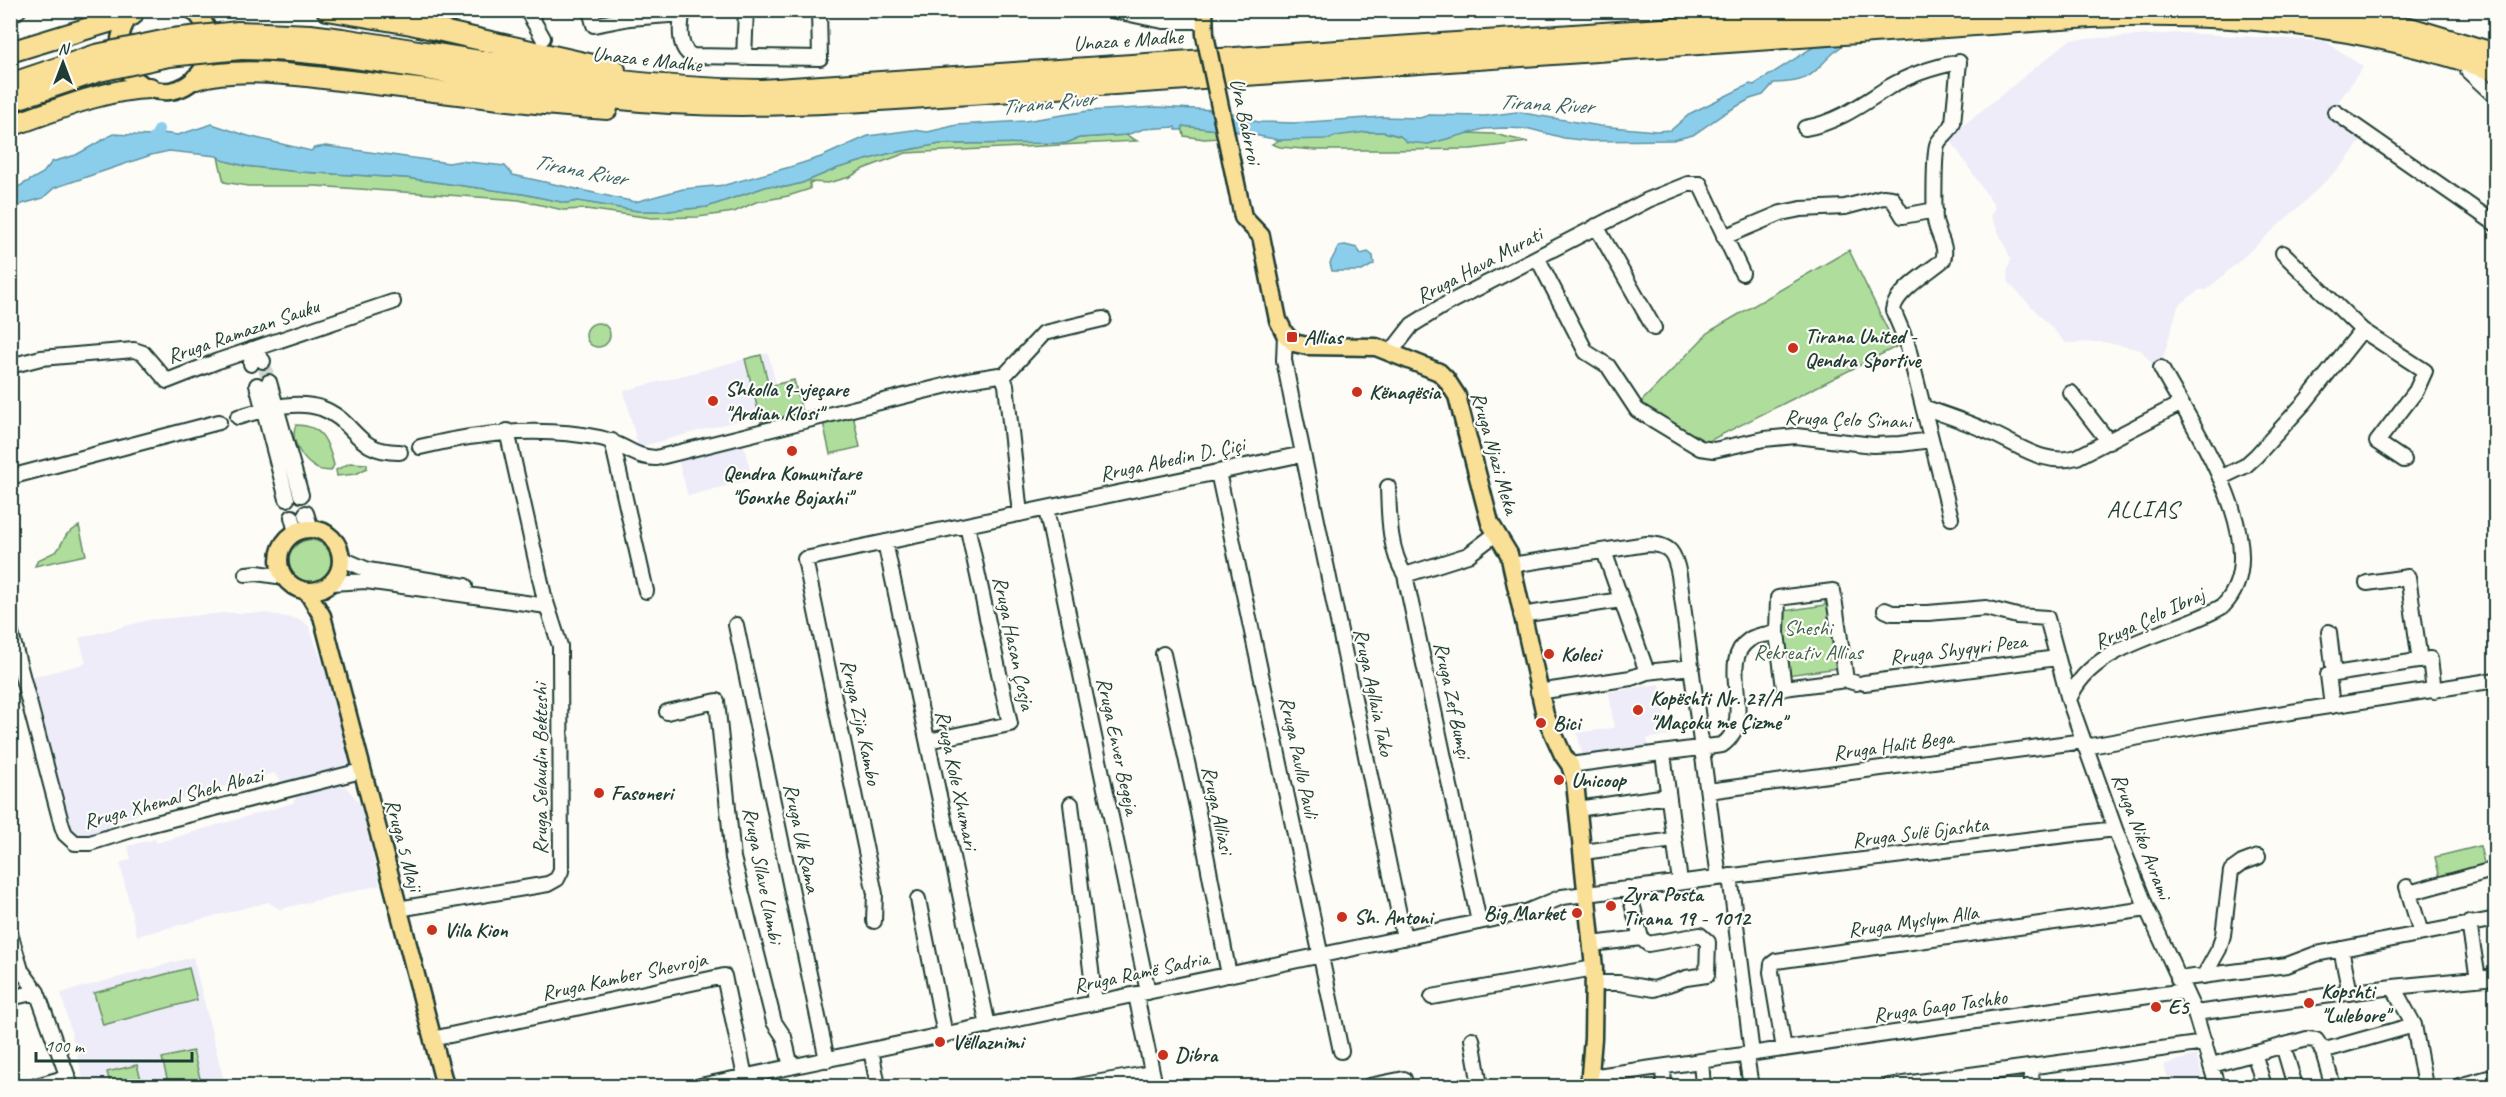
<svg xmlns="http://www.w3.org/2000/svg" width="2506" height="1097" font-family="Caveat,sans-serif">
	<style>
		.built { fill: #edecf8 }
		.green { fill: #afdd9c; stroke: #678d68; stroke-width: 1.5 }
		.water { fill: #8bceec; stroke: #6094a2; stroke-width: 1.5 }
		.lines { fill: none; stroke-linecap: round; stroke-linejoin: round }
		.canal { stroke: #8bceec; stroke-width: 10 }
		.minor-tunnel { stroke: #d1d6d0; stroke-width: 14; stroke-dasharray: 14 7; stroke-linecap: butt }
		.minor-casing { stroke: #1f3d34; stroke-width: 18 }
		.major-casing { stroke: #1f3d34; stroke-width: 21 }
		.highway-casing { stroke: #1f3d34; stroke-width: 24 }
		.minor { stroke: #fdfcf7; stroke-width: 14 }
		.major { stroke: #fadf96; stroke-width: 16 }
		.highway { stroke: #fadf96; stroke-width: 20 }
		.major-bridge-casing { stroke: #1f3d34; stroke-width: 21; stroke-linecap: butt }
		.highway-bridge-casing { stroke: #1f3d34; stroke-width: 24; stroke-linecap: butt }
		.major-bridge { stroke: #fadf96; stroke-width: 16 }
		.highway-bridge { stroke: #fadf96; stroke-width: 20 }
		.poi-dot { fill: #c8321e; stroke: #fdfcf7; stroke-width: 2 }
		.labels { text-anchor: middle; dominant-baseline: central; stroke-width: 4.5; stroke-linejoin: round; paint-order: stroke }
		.street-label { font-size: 21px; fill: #1f3d34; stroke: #fdfcf7 }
		.poi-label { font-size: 21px; font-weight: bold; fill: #1f3d34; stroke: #fdfcf7; text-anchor: start }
		.park-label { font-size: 21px; fill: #3c5d49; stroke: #fdfcf7 }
		.water-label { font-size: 22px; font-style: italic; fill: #3a6162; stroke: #fdfcf7 }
		.quarter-label { font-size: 24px; letter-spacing: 1.5px; fill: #1f3d34; stroke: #fdfcf7 }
	</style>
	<rect width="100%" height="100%" fill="#fdfcf7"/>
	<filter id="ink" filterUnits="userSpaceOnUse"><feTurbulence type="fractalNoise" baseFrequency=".0167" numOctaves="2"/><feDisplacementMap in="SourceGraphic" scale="12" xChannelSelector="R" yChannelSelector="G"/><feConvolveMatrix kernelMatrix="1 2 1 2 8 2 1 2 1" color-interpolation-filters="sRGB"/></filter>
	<g filter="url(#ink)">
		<path class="built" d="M2181 33 2325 41 2363 67 2329 115 2363 138 2345 162 2302 204 2207 290H2199L2178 306 2163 358 2164 363 2157 370 2141 350 2104 342 2066 343 2009 283 2007 271 2011 259 1991 216 1995 207 1952 142 1961 127 2070 40Z
			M768 353 776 384 794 380 802 412 761 422 759 415 638 447 624 391Z
			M743 442 752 479 688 496 678 459Z
			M224 613H266L301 620 309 626 338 707 354 767 284 783 274 773 143 809 136 816 110 822 112 830 83 837 74 835 70 828 42 713 31 678 86 663 79 638 149 620Z
			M1660 684 1668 736 1647 738 1649 749 1583 757 1577 733 1614 728 1609 692Z
			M331 784 346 787 360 804 380 885 280 909 268 902 137 936 120 863 131 859 128 846 155 839 156 843 293 803 299 791Z
			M193 957 225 1086H85L61 993Z
			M2196 1055 2205 1086H2170L2164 1065Z"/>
		<path class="green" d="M1182 126 1218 130 1220 138 1204 139 1184 136Z
			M1366 132H1384L1428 144 1468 133 1494 134 1528 142 1471 149 1393 150H1315L1280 147 1272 144 1279 140Z
			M1126 135 1137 141 906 153 863 169 850 177 828 183 810 182V189L788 196 756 202 734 212 698 217 652 218 586 209 563 210 519 200 315 186H248L224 182 218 157 222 160 245 166 300 172 406 178 523 194 566 203 578 201 638 211H666L707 207 768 186 786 187 802 183 838 168 887 154 940 144 1066 143 1079 138Z
			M1849 250 1896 347 1701 445 1637 406 1710 331Z
			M586 335a12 12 0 1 1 24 0a12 12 0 1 1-24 0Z
			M761 355 769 386 794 380 802 412 761 422 745 359Z
			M853 415 860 447 830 454 823 422Z
			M296 425C323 425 328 442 334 465L331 471C327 470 320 471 316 468 303 461 289 440 296 425Z
			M350 463 367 464V468L356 474 337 476 336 470Z
			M79 526 86 555 35 566 38 560 57 551 67 534Z
			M289 561a21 21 0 1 1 42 0a21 21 0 1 1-42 0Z
			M1828 597 1838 668 1787 675 1777 604 1784 611 1825 605V598Z
			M2480 846 2485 867 2440 878 2435 857Z
			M189 968 197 1000 103 1025 94 993Z
			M193 1051 202 1086H169L162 1058Z
			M137 1065 143 1086H111L107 1072Z"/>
		<path class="water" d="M1862 11 1876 27C1865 33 1852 39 1842 46 1811 69 1820 82 1774 83L1763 95 1750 99 1725 113 1693 135 1673 140 1589 141 1564 138 1530 129 1505 128 1484 129 1428 144 1407 142 1400 136 1384 132H1366L1335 136 1330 139 1279 140 1234 131 1231 112 1245 119 1259 122 1294 123 1382 117 1420 118 1429 115 1485 116 1517 112 1600 126 1656 131 1671 130 1691 113 1750 84 1754 85 1812 48Z
			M1156 107 1215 110 1218 130 1183 126 1182 130H1176L1175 127 1144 129 1126 135 1079 138 1066 143 940 144 887 154 838 168 802 183 786 187 768 186 707 207 668 211H638L578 201 566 203 523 194 406 178 300 172 245 166 222 160 217 156 169 151 151 155 54 188 43 198 22 204 11 213V191L43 173 52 162 76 155 113 134 150 136 162 133 178 135 212 124 248 136 311 151 314 148 326 146 449 163 460 161 505 166 513 175 635 202 683 189 725 185 790 167 821 157 868 136 913 130 928 132 957 125 1025 121 1088 111Z
			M1345 245 1357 248 1361 254 1368 252 1373 256 1374 264 1362 271H1332L1330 263 1339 246Z"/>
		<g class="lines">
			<path class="canal" d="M2486 10 2489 14
				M149 146 159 129"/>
			<path class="minor-tunnel" d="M263 361 269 382"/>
			<defs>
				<path id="minor" d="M527 10 543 38
					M590 10 594 25 630 18 682 14
					M683 10C680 25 677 48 692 56L820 58 819 10
					M1111 10 1163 21H1204
					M10 17 19 10
					M744 58 746 10
					M2468 71 2496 97
					M2335 112 2496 224
					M1805 128C1837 123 1862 104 1889 87 1911 74 1934 67 1959 62L1953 123C1950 133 1940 136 1937 145 1934 156 1934 207 1935 220 1937 235 1948 246 1943 260 1930 271 1895 292 1893 310L1907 343 1951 518
					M1596 226 1654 328
					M1724 237 1781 213 1801 209 1845 207 1883 197 1892 198 1903 216 1935 210
					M2283 253 2362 330 2425 371 2416 391 2377 442 2404 460
					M1538 259 1586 352 1608 366 1637 410 1700 448 1714 450 1764 439 1796 436 1873 445 1900 444 1931 440
					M1285 334 1284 360 1291 396 1404 938
					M1391 352 1412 325 1441 307 1648 200 1688 184H1700L1742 273
					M251 364 252 349 263 361
					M10 366 41 358 134 350 143 353 167 381 218 361 393 302
					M1003 377 1044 333 1103 319
					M269 382 301 495
					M257 385 287 499
					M2071 393 2109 442
					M1923 407C1945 415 1968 422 1989 432 2018 444 2044 467 2077 457L2180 404
					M238 417C264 410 294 399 321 408 357 421 354 453 400 452
					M612 441 646 591
					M420 447C480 432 539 426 600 438 620 442 634 458 656 458L968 380 999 375 1003 377 1006 385 1020 514
					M1218 472 1341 1051
					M10 477 219 422
					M2220 478 2245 466 2256 456 2306 401 2362 330
					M1388 487C1389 516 1389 550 1405 575L1479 922
					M1046 509 1148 992
					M306 513 311 529
					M292 517 296 532
					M885 542 988 1026
					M1604 551 1647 672
					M340 558 368 570 465 586
					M1511 565 1647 544C1671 544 1675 554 1679 575L1719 878
					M246 574 257 573 284 577
					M1405 575 1468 555 1497 533
					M331 583 366 581 547 606
					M2367 583 2408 577 2420 661
					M1885 610 1892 613H1928L1986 608 2017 616 2047 618 2069 700 2115 829 2147 909 2195 1013 2217 1086
					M1521 615 1621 600
					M736 625 827 1060
					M10 630 62 826 65 834 75 843H90L148 825 361 771
					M2329 632 2334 674
					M1163 654 1197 807 1229 975
					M1846 680 1833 591 1778 598 1777 633 1784 688 1846 680 1856 683
					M1864 683 2057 658
					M1538 692 1631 678 1647 672 1692 667
					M2069 700C2091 642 2176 635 2223 606 2279 549 2190 423 2161 368
					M2332 706 2328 675 2430 659 2434 691
					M667 712 717 701 733 858 774 1022 784 1037 791 1067
					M928 741 1010 724 967 525
					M2085 747 2201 726 2496 680
					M1663 754 1680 882
					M1570 765 1722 745C1758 720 1716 662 1749 640 1757 634 1768 635 1777 633
					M1708 791 2084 741
					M1071 804 1095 1003
					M1577 809 1668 796
					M1583 852 1674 840
					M1730 876 1752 1054
					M2407 887 2421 933
					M1628 888 1641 938
					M2409 893 2496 869
					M918 899 945 1035
					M398 909 548 884 557 879 561 871 560 646 544 596 507 431
					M874 921 875 894 805 559 1303 454
					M2469 923 2478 979
					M10 933 21 970 37 992 71 1086
					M1592 944 1641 938 1648 944 1700 935 1708 942 1707 975 1686 978 1654 989 1619 983H1594
					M2341 949 2350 993
					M2204 976 2219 949 2223 935 2231 871 2242 863 2258 857
					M2178 979 2287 965 2316 954 2496 919
					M2393 987 2414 1025 2425 1086
					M1136 995 1155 1086
					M1432 997 1594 968
					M10 998 37 992
					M2195 1013 2393 987 2496 977
					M432 1039 724 976 745 1077
					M1472 1039 1480 1086
					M2283 1045 2295 1086
					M1784 1049 1771 972 1772 964 1776 961 2147 909
					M871 1050 878 1086
					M2322 1051 2414 1025
					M2254 1053 2264 1086
					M1746 1055 1751 1086
					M1701 1061 1703 1086
					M2212 1065 2307 1039 2316 1040 2322 1049 2333 1086
					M1663 1067 1664 1086
					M2030 1069 2033 1086
					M1590 1077 2184 991
					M36 1086 68 1077
					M700 1086 1526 912 1562 897 2115 829
					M1078 1086 1152 1073
					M1369 1086 1404 1079
					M1889 1086 2205 1043
					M2459 1086 2496 1076"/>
				<path id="major" d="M1204 10 1205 35
					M135 11C123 21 118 37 120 53 122 63 128 73 136 80 181 118 239 51 193 10
					M1243 217 1261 236 1278 320 1285 334 1294 343 1307 346 1376 347 1439 372 1446 379 1457 396 1490 523 1509 554 1545 715 1563 755 1570 765 1575 782 1594 968 1593 1038 1589 1086
					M279 560a31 31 0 1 1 62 0a31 31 0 1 1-62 0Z
					M307 591 322 616 445 1086"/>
				<path id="highway" d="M327 10 411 24 615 70
					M2325 10 2413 29 2496 54
					M238 32 310 35 342 39C482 60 621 89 762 90L1942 10
					M241 49C366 51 487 84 611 98 706 109 800 105 896 99L2091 17C2234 11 2360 24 2496 71
					M10 52 132 15
					M196 79C236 66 298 75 340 80 429 89 518 104 607 109
					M10 84 96 55
					M10 101 99 71
					M10 126C55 111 103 89 150 88"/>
			</defs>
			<use href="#minor" class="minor-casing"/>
			<use href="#major" class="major-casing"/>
			<use href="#highway" class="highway-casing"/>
			<use href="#minor" class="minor"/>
			<use href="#major" class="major"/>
			<use href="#highway" class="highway"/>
			<defs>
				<path id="major-bridge" d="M1205 35 1243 217"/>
				<path id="highway-bridge" d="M96 55 172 39 238 32
					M99 71 169 56 241 49"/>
			</defs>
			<use href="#major-bridge" class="major-bridge-casing"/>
			<use href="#highway-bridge" class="highway-bridge-casing"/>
			<use href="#major-bridge" class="major-bridge"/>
			<use href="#highway-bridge" class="highway-bridge"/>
		</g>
	</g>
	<g class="poi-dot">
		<rect x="1286" y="331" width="12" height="12" rx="3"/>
		<circle cx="1793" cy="348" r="6"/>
		<circle cx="1357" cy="392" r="6"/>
		<circle cx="713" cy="401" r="6"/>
		<circle cx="792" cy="451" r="6"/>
		<circle cx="1549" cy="654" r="6"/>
		<circle cx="1638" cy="710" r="6"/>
		<circle cx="1541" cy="723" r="6"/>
		<circle cx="1559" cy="780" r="6"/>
		<circle cx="599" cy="793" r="6"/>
		<circle cx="1611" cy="906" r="6"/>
		<circle cx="1577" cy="913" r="6"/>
		<circle cx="1342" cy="917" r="6"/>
		<circle cx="432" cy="930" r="6"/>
		<circle cx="2309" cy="1003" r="6"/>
		<circle cx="2156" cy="1007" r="6"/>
		<circle cx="940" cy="1042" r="6"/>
		<circle cx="1163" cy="1055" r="6"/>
	</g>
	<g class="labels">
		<g class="street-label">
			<text transform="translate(1128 40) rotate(-4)">Unaza e Madhe</text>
			<text transform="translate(647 59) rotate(6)">Unaza e Madhe</text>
			<text transform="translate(1246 121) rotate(78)">Ura Babrroi</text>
			<text transform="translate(1479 265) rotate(-28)">Rruga Hava Murati</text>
			<text transform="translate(243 331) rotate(-19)">Rruga Ramazan Sauku</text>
			<text transform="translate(1848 419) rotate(2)">Rruga Çelo Sinani</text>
			<text transform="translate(1495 453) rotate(74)">Rruga Njazi Meka</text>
			<text transform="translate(1172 459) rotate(-12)">Rruga Abedin D. Çiçi</text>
			<text transform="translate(2149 618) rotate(-25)">Rruga Çelo Ibraj</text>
			<text transform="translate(1014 643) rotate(78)">Rruga Hasan Çosja</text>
			<text transform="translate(1958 649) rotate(-7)">Rruga Shyqyri Peza</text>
			<text transform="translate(1374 692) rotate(78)">Rruga Agllaia Tako</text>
			<text transform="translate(1453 700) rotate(78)">Rruga Zef Bumçi</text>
			<text transform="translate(861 722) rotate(78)">Rruga Zija Kambo</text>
			<text transform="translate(1893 745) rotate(-8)">Rruga Halit Bega</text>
			<text transform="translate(1118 746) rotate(78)">Rruga Enver Begeja</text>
			<text transform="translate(1299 757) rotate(78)">Rruga Pavllo Pavli</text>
			<text transform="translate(540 769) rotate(-90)">Rruga Selaudin Bekteshi</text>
			<text transform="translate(957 780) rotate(78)">Rruga Kole Xhumari</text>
			<text transform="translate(173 798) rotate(-15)">Rruga Xhemal Sheh Abazi</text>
			<text transform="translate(1218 810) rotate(78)">Rruga Alliasi</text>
			<text transform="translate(1920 832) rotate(-7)">Rruga Sulë Gjashta</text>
			<text transform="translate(2142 836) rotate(69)">Rruga Niko Avrami</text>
			<text transform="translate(802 838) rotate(78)">Rruga Uk Rama</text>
			<text transform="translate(404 845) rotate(75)">Rruga 5 Maji</text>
			<text transform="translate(763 875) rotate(79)">Rruga Sllave Llambi</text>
			<text transform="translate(1913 921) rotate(-8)">Rruga Myslym Alla</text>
			<text transform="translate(1141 972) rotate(-12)">Rruga Ramë Sadria</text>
			<text transform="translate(624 976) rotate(-12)">Rruga Kamber Shevroja</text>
			<text transform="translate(1940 1006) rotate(-8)">Rruga Gaqo Tashko</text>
		</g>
		<g class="poi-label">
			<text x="1805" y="336">Tirana United -<tspan x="1805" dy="24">Qendra Sportive</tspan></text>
			<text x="1304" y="337">Allias</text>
			<text x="725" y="389">Shkolla 9-vjeçare<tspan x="725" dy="24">"Ardian Klosi"</tspan></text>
			<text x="1369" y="392">Kënaqësia</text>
			<text x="792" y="473" text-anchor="middle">Qendra Komunitare<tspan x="792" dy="24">"Gonxhe Bojaxhi"</tspan></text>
			<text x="1561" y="654">Koleci</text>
			<text x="1650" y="698">Kopështi Nr. 27/A<tspan x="1650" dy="24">"Maçoku me Çizme"</tspan></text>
			<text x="1553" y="723">Bici</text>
			<text x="1571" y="780">Unicoop</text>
			<text x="611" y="793">Fasoneri</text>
			<text x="1623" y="894">Zyra Posta<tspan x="1623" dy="24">Tirana 19 - 1012</tspan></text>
			<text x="1565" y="913" text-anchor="end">Big Market</text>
			<text x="1354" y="917">Sh. Antoni</text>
			<text x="444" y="930">Vila Kion</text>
			<text x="2321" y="991">Kopshti<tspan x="2321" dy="24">"Lulebore"</tspan></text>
			<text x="2168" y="1007">E5</text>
			<text x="952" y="1042">Vëllaznimi</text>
			<text x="1175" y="1055">Dibra</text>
		</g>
		<g class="park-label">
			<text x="1808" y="628">Sheshi<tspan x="1808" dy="24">Rekreativ Allias</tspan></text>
		</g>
		<g class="water-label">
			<text transform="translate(1048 103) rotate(-6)">Tirana River</text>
			<text transform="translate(1546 104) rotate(3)">Tirana River</text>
			<text transform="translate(580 170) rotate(11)">Tirana River</text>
		</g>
		<g class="quarter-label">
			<text x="2143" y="509">ALLIAS</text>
		</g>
	</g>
	<rect width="2506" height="1097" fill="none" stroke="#fdfcf7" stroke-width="36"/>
	<rect x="18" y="18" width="2470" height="1061" fill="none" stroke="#1f3d34" stroke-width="2" filter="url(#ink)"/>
	<g transform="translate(63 63)" stroke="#fdfcf7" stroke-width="4.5" paint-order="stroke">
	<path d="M0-4.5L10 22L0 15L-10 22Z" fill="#1f3d34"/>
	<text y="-9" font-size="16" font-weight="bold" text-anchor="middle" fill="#1f3d34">N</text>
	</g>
	<path d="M36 1052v9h156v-9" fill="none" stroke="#1f3d34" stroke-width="3"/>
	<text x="45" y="1052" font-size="18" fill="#1f3d34" stroke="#fdfcf7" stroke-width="4.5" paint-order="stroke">100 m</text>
</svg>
